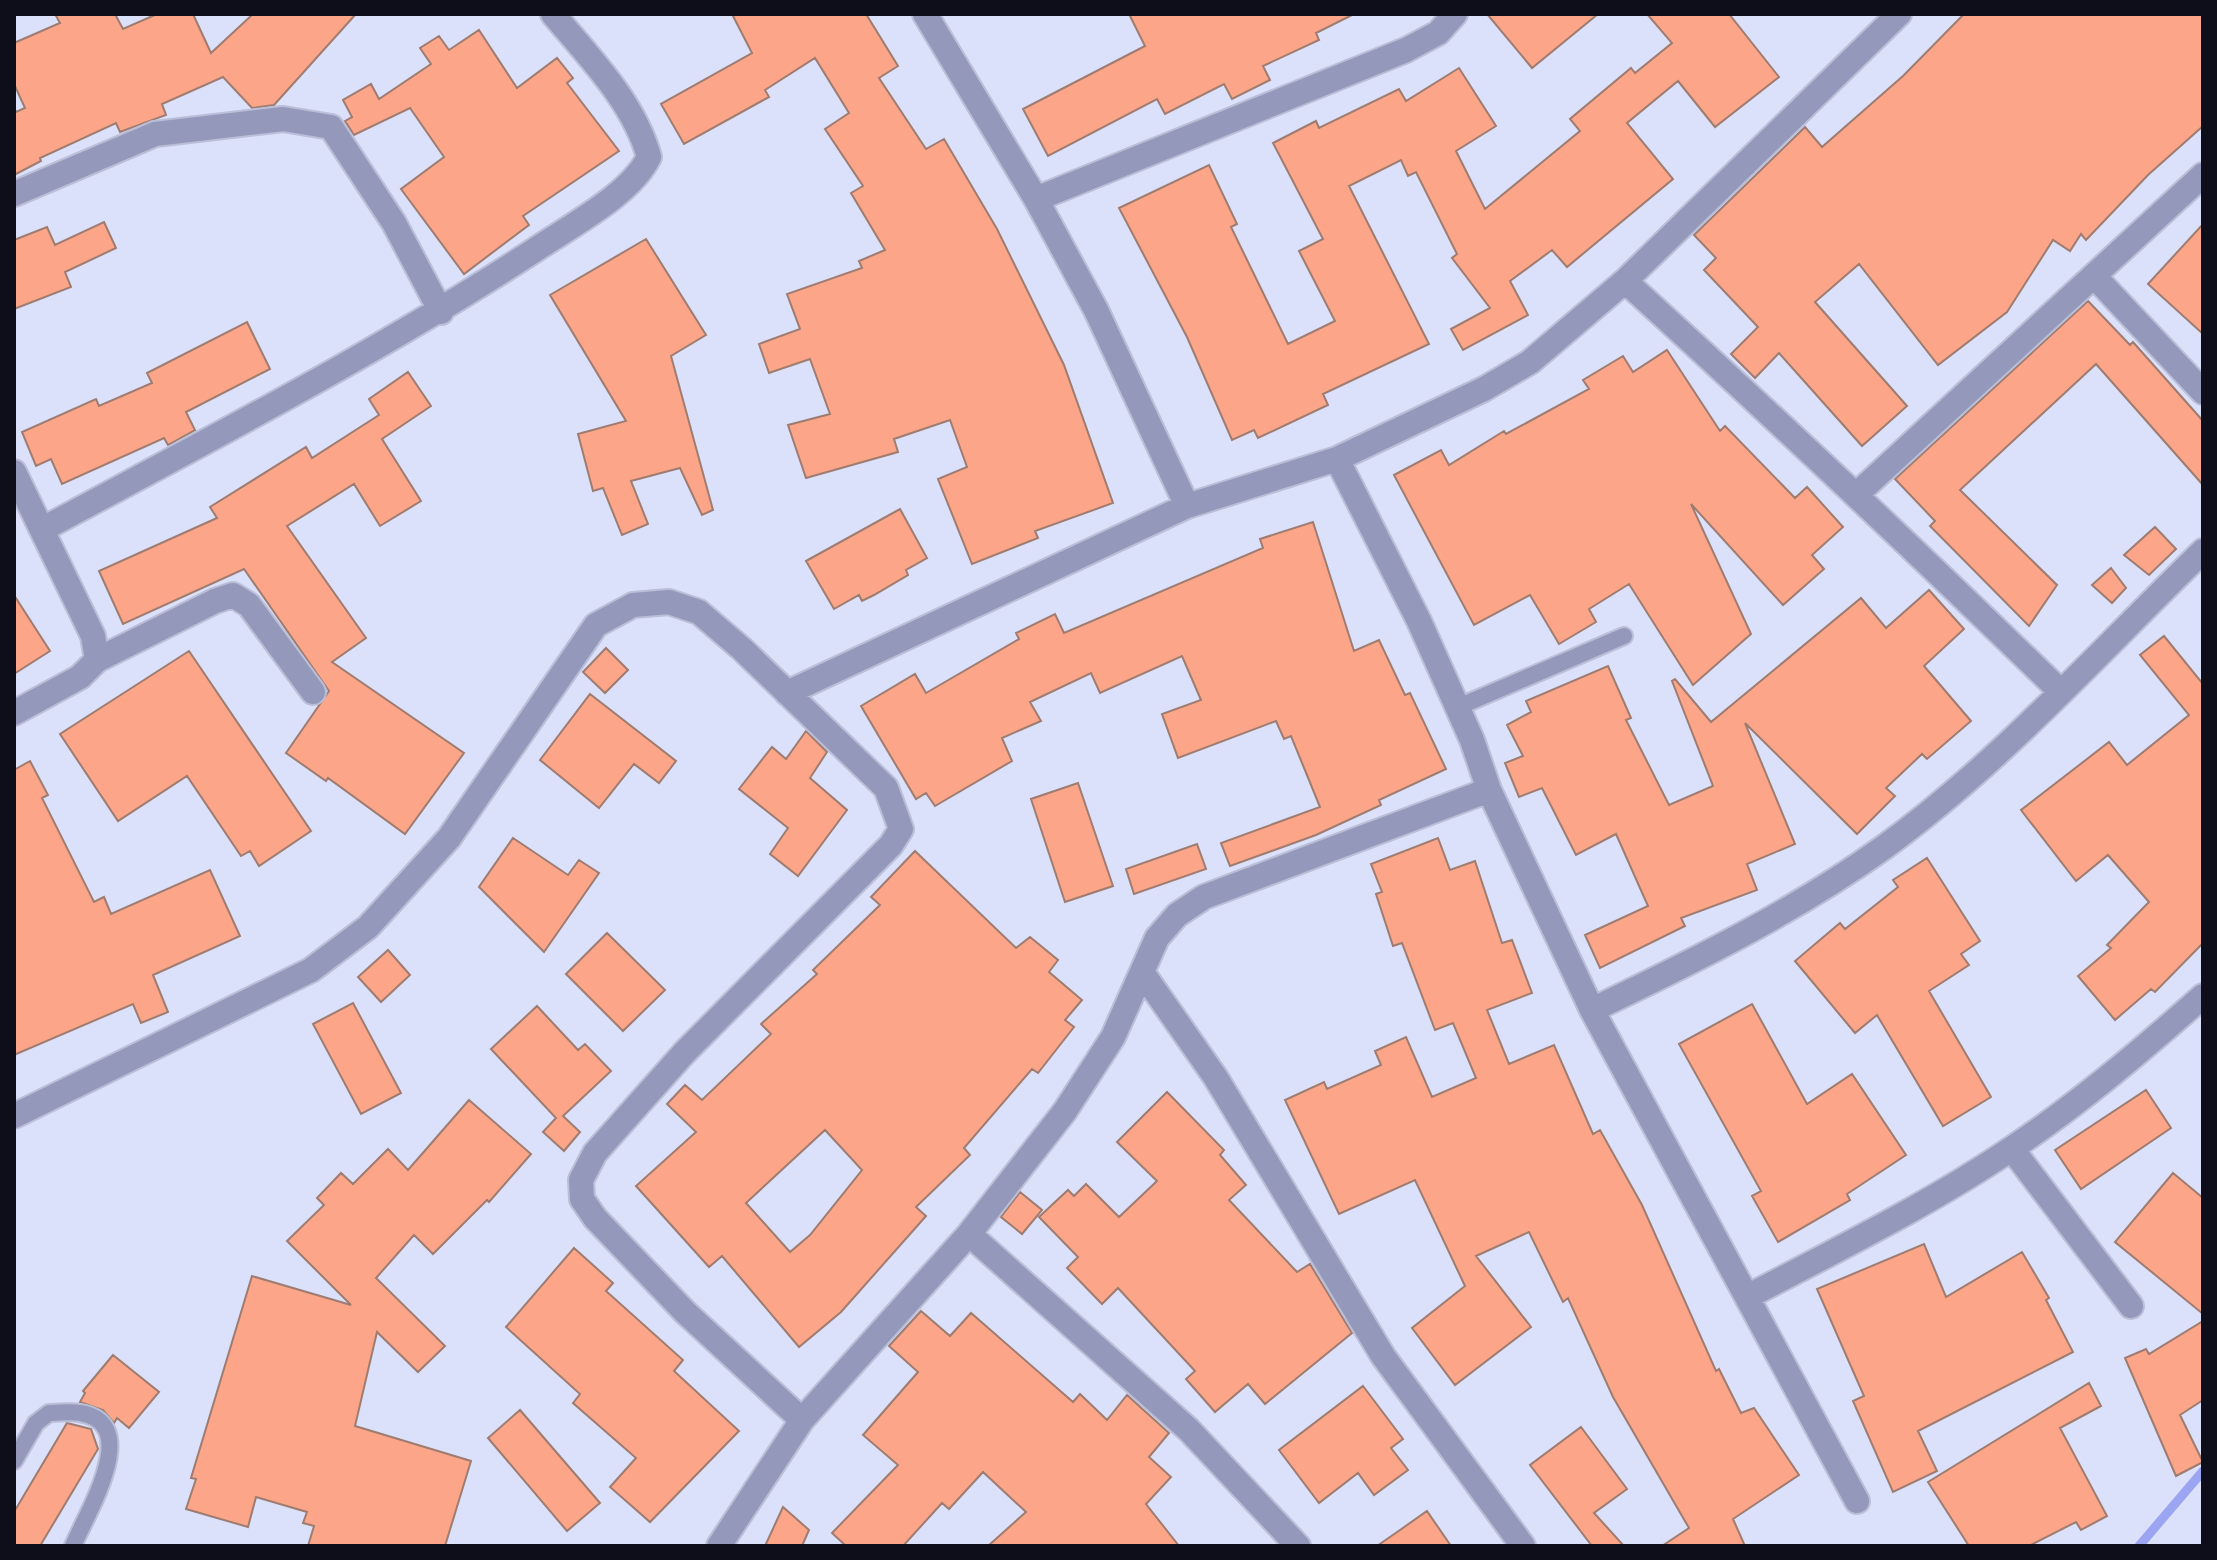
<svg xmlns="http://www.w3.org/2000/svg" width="2217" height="1560" font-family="'IBM Plex Sans',sans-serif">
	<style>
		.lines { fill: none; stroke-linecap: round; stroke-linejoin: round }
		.stream { stroke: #9ca5f2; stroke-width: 9 }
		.building { fill: #fca588; stroke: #9f7c70; stroke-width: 2; fill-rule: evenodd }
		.service-casing { stroke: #babed7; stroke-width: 20 }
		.minor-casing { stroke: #babed7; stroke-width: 28 }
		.service { stroke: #9499bb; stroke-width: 16 }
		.minor { stroke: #9499bb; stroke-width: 24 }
	</style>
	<rect width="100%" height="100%" fill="#dbe0fb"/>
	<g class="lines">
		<path class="stream" d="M2139 1546 2203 1471"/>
	</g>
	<path class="building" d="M55 14H115L123 29 157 14H193L211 53 253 14H356L274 105 252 108 223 77 162 104 166 115 120 132 116 123 40 158 41 161 14 175V108L16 112 25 108 14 84V43L60 23Z
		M732 14H866L898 66 879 78 926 149 944 139 997 229 1064 365 1113 503 1035 531 1038 538 972 564 938 479 967 467 950 420 894 439 898 452 806 478 788 425 830 414 810 359 769 373 759 344 800 329 787 294 862 268 859 261 885 250 851 193 863 186 825 129 849 113 815 58 765 90 769 97 684 144 661 104 752 53Z
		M1129 14H1354L1316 33 1319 40 1263 66 1270 80 1232 99 1224 84 1165 114 1157 99 1048 156 1023 109 1145 46Z
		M1487 14H1598L1532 68Z
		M1647 14H1729L1779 77 1715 127 1678 81 1627 123 1673 179 1567 267 1552 250 1510 281 1528 315 1463 350 1451 329 1490 308 1452 258 1457 254 1416 172 1408 176 1401 160 1349 186 1429 344 1323 394 1328 405 1258 438 1254 430 1232 440 1187 337 1119 208 1209 165 1237 224 1231 227 1288 344 1335 321 1299 251 1323 239 1273 143 1316 121 1319 128 1399 89 1406 101 1459 68 1496 126 1456 151 1485 209 1580 131 1570 119 1631 68 1635 73 1672 43Z
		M1964 14H2203V126L2148 175 2086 240 2081 234 2070 251 2053 240 2007 312 1938 365 1859 264 1815 302 1907 406 1862 446 1779 353 1755 378 1731 354 1758 327 1704 270 1716 258 1694 235 1805 127 1822 147 1903 76Z
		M479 30 517 88 557 58 573 78 567 83 619 151 523 216 529 225 464 274 401 189 444 157 410 108 354 135 345 121 352 117 343 100 371 84 379 99 431 64 420 48 439 36 449 50Z
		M104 222 116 248 65 272 71 287 14 309V240L47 227 55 245Z
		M2203 224V334L2148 284Z
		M646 239 706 335 671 356 713 510 702 515 680 468 631 481 648 524 622 535 603 488 593 491 578 434 626 421 550 295Z
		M2088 301 2130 345 2133 342 2203 421V485L2096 364 1960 490 2057 585 2029 626 1930 526 1935 521 1895 479Z
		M247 322 270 369 186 412 195 430 168 445 164 438 62 484 51 459 36 466 22 432 96 399 99 406 152 383 147 373Z
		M1667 350 1720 431 1725 426 1795 498 1807 487 1843 527 1812 555 1824 569 1783 605 1691 504 1751 634 1693 685 1629 584 1589 609 1596 622 1559 644 1530 595 1474 625 1394 475 1441 450 1449 465 1504 431 1506 434 1589 389 1583 380 1623 356 1633 372Z
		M408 372 431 406 382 439 421 501 380 526 354 484 287 526 366 638 332 662 464 753 405 834 328 778 326 781 286 753 329 691 244 569 123 624 99 571 217 518 210 507 306 447 312 458 379 415 369 399Z
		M900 509 927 558 906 570 908 575 874 595 862 601 859 595 834 609 806 561Z
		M1313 522 1354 651 1379 640 1405 695 1410 693 1446 769 1379 800 1381 805 1316 835 1230 866 1221 843 1320 807 1291 736 1284 739 1276 721 1178 758 1162 714 1201 700 1182 656 1100 693 1091 673 1030 702 1041 721 1002 738 1012 761 935 806 926 793 916 799 861 706 915 674 926 693 1019 639 1016 633 1055 614 1064 633 1263 548 1260 539Z
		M2155 527 2176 549 2149 575 2124 555Z
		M2111 568 2126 588 2112 603 2092 585Z
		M1929 590 1964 629 1924 666 1971 721 1927 759 1922 754 1886 788 1895 796 1857 834 1745 723 1795 844 1747 864 1757 890 1681 918 1685 926 1600 968 1585 935 1648 906 1616 834 1576 855 1542 788 1519 797 1505 763 1523 756 1507 725 1531 712 1526 701 1608 666 1631 718 1626 720 1669 805 1713 786 1672 681 1675 679 1711 722 1861 598 1886 628Z
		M14 595 50 651 14 674Z
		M2164 636 2203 684V943L2155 992 2151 989 2115 1020 2078 976 2111 948 2107 945 2149 902 2108 855 2076 881 2021 810 2109 742 2127 765 2189 715 2140 655Z
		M606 648 628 670 605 693 583 672Z
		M189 651 311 831 259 866 250 851 241 856 187 776 118 821 60 734Z
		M590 694 676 761 659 783 634 764 599 808 540 760Z
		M806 731 827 752 810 778 847 810 798 876 770 854 788 828 739 789 772 747 786 759Z
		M30 761 48 795 42 798 94 902 104 897 111 914 210 870 240 936 153 975 168 1012 141 1023 133 1004 14 1055V770Z
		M1078 783 1113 886 1065 902 1031 799Z
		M513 838 568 875 579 860 599 873 544 952 479 887Z
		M1438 838 1450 870 1475 861 1502 943 1512 940 1532 993 1487 1010 1509 1064 1554 1045 1593 1134 1600 1130 1642 1205 1716 1371 1719 1369 1741 1413 1754 1408 1799 1475 1733 1519 1745 1546H1662L1689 1528 1613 1397 1568 1298 1563 1302 1529 1232 1476 1256 1531 1327 1455 1385 1412 1328 1465 1286 1415 1180 1339 1214 1285 1100 1324 1082 1327 1089 1381 1065 1375 1051 1406 1037 1432 1097 1476 1078 1453 1023 1435 1030 1402 943 1393 946 1376 894 1382 892 1371 864Z
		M1197 844 1206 869 1134 894 1126 869Z
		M915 851 1016 948 1030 937 1058 960 1049 972 1082 1000 1065 1020 1074 1027 1038 1073 1032 1069 964 1148 970 1155 916 1207 926 1216 841 1312 799 1347 722 1256 709 1267 636 1186 696 1132 667 1104 685 1085 702 1100 771 1034 761 1024 817 974 813 970 880 905 871 897ZM825 1130 862 1170 810 1235 790 1252 746 1203Z
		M1927 858 1980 941 1961 954 1969 965 1929 991 1991 1097 1943 1126 1877 1015 1855 1033 1795 961 1840 923 1845 929 1898 887 1893 880Z
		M607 933 665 990 623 1031 566 974Z
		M388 950 410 975 381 1002 358 977Z
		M353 1003 401 1093 361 1114 313 1024Z
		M1752 1004 1807 1104 1852 1074 1906 1155 1847 1194 1850 1200 1778 1242 1752 1196 1761 1191 1679 1044Z
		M537 1006 578 1050 585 1044 611 1071 563 1116 580 1132 564 1151 543 1132 556 1118 491 1049Z
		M2146 1090 2171 1128 2081 1189 2055 1150Z
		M1167 1092 1224 1150 1220 1155 1246 1185 1229 1200 1297 1272 1310 1264 1352 1333 1265 1404 1248 1384 1215 1412 1186 1379 1195 1371 1118 1288 1102 1304 1067 1268 1078 1257 1039 1217 1068 1190 1074 1196 1086 1184 1119 1217 1157 1181 1117 1142Z
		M469 1100 531 1154 489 1202 487 1200 433 1254 414 1235 376 1278 445 1346 418 1372 377 1332 355 1426 471 1461 445 1546H308L314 1526 303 1523 307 1512 256 1497 248 1527 186 1509 196 1479 191 1478 252 1276 351 1305 287 1241 324 1205 317 1198 341 1173 353 1184 388 1149 408 1170Z
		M2173 1173 2203 1198V1314L2115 1242Z
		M1020 1192 1042 1210 1022 1234 1001 1217Z
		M1924 1244 1946 1297 2022 1252 2049 1298 2046 1300 2073 1352 1918 1431 1937 1471 1893 1492 1853 1401 1864 1396 1817 1289Z
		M574 1248 613 1283 606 1291 683 1360 674 1371 739 1431 650 1522 610 1487 636 1458 573 1403 580 1394 506 1327Z
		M921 1311 950 1336 971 1313 1073 1402 1080 1394 1107 1420 1127 1395 1169 1433 1149 1457 1171 1477 1146 1504 1179 1546H988L1026 1512 983 1472 949 1509 942 1503 903 1546H846L832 1533 898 1465 863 1435 918 1372 889 1346Z
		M2203 1321V1400L2180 1415 2203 1462 2176 1476 2125 1358 2146 1349 2149 1354Z
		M113 1355 159 1392 129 1428 117 1418 114 1423 103 1410 80 1402 85 1393 83 1391Z
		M2089 1383 2101 1406 2060 1428 2107 1516 2081 1530 2076 1522 2029 1546H1969L1928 1482Z
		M1363 1386 1403 1439 1391 1448 1408 1470 1374 1495 1358 1473 1319 1503 1279 1450Z
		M520 1410 600 1503 567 1531 488 1438Z
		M67 1423 91 1429 98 1449 40 1546H14V1512Z
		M1581 1427 1627 1489 1594 1513 1624 1546H1592L1530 1465Z
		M783 1507 809 1530 802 1546H765Z
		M1427 1511 1451 1546H1377L1400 1530Z"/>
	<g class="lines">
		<defs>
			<path id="service" d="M1458 707 1624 636
				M14 1461 36 1423 49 1413C59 1413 70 1411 80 1413 144 1423 86 1514 73 1546"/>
			<path id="minor" d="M925 14 1036 199 1096 310 1187 506
				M14 194 155 134 283 119 331 127 394 223 441 312
				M1036 199 1406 50 1438 33 1455 14
				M2095 277 2203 392
				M1625 281C1772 415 1917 552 2059 690
				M1337 459 1419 621 1472 740 1489 790 1592 1010 1857 1501
				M14 472 93 636 97 660
				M1857 494 2203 175
				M43 529C210 439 379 352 538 248 572 225 631 194 649 157 634 102 589 57 553 14
				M787 693 1187 506 1337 459 1484 389 1530 362 1625 281 1899 14
				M14 713 80 677 97 660 215 601 233 595 249 605 313 692
				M1142 972 1216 1078 1383 1356 1523 1546
				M1592 1010C1692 962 1792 913 1883 848 1999 764 2100 651 2203 551
				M14 1116 311 970 368 927 449 838 596 625 633 605 669 602 699 612 742 649 886 788 901 829 891 845 684 1053 595 1153 581 1180 582 1199 595 1218 685 1312 802 1420
				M2012 1149 2131 1306
				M969 1234 1189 1430 1298 1546
				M1749 1296C1838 1249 1930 1204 2014 1147 2081 1102 2142 1050 2203 996
				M719 1546 802 1420 969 1234 1065 1111 1113 1037 1157 938 1177 915 1204 897 1489 790"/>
		</defs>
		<use href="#service" class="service-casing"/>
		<use href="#minor" class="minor-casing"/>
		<use href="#service" class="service"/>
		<use href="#minor" class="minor"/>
	</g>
	<rect width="2217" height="1560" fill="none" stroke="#0d0e19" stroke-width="32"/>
</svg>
